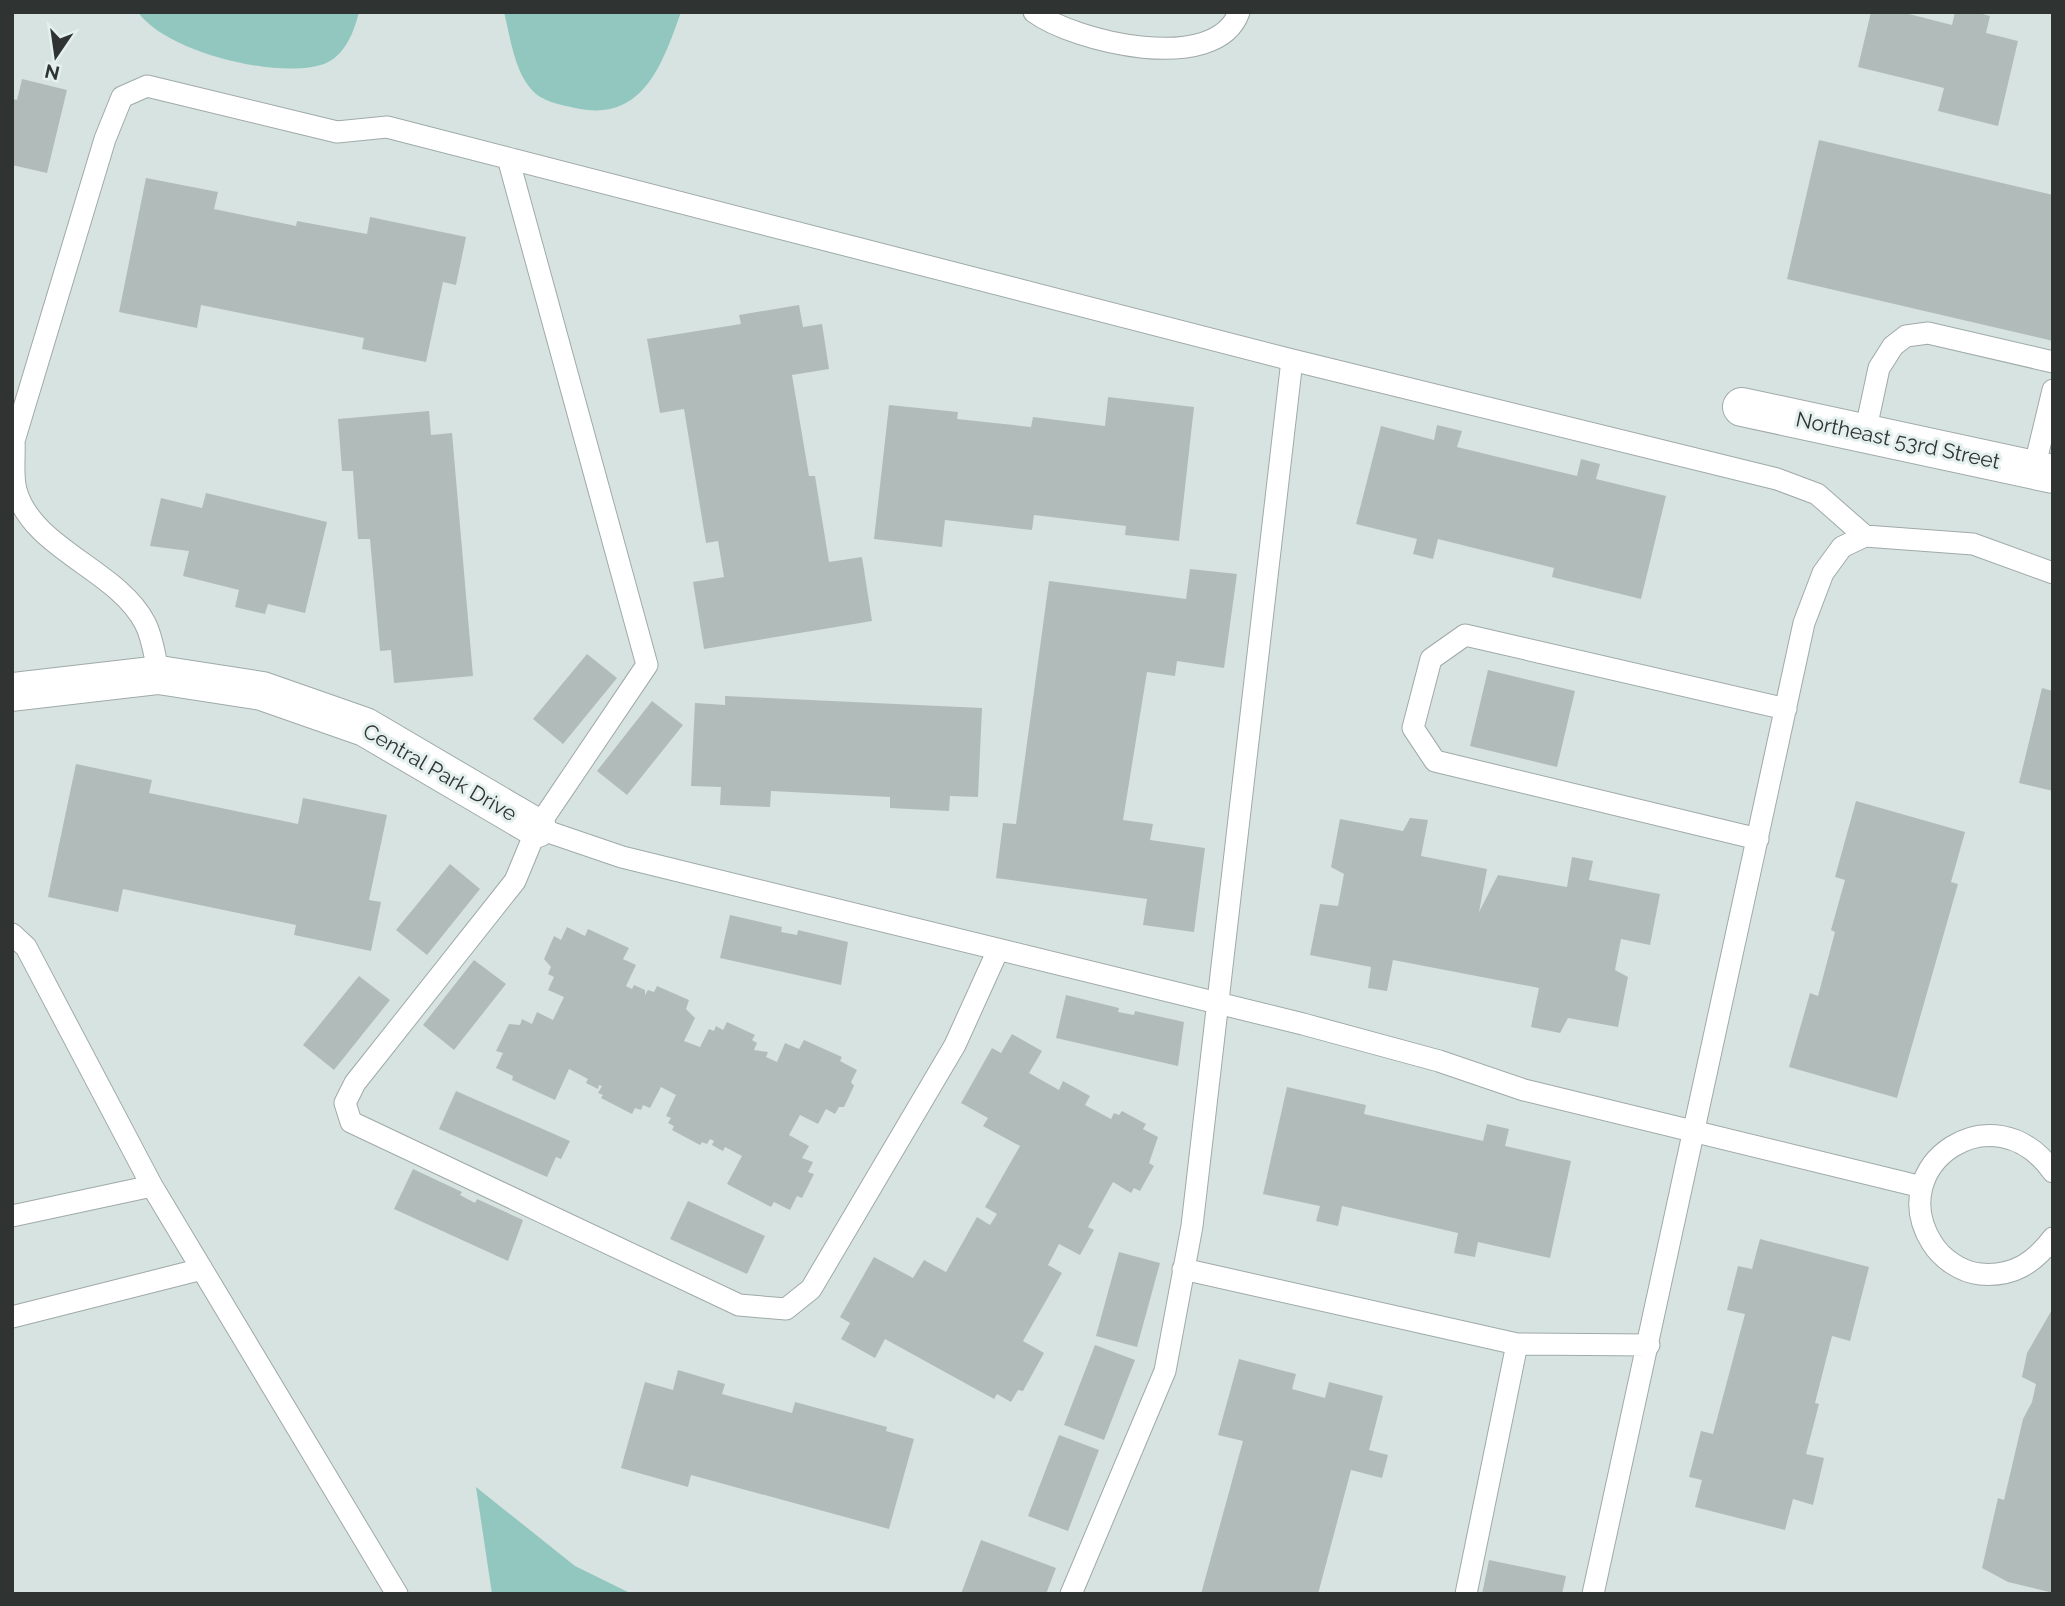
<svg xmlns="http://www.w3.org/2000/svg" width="2065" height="1606" font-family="Raleway,sans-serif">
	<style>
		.green { fill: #92c7bf }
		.building { fill: #b1bcba }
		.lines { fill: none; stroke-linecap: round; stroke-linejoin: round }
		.service-casing { stroke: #9faaa8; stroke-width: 23 }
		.minor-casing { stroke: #9faaa8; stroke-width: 40 }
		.service { stroke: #fff; stroke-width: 21 }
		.minor { stroke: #fff; stroke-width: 38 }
		.labels { text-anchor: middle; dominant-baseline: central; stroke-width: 6; stroke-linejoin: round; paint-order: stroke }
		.street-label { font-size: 21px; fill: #2f3433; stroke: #e4f0ee }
	</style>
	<rect width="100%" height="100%" fill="#d7e3e1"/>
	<path class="green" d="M138 12H359C354 32 345 56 324 64 279 80 165 52 138 12Z
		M504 12H681C662 66 642 123 575 108 559 104 542 102 531 89 514 70 510 36 504 12Z
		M476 1487 575 1566 632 1594H492Z"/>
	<path class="building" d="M1871 12H1901L1952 25 1955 12H1975L1990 16 1986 33 2018 41 1998 126 1938 111 1944 88 1858 67Z
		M22 79 67 90 47 173 12 165V99L17 100Z
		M1819 140 2053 195V341L1787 279Z
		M146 178 218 192 214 209 296 226 297 221 367 234 370 217 466 237 456 285 443 282 426 362 362 349 364 338 201 305 197 328 119 312Z
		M799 305 803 327 822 324 829 369 792 375 809 476H815L829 562 862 557 872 621 704 649 693 582 724 577 718 541 706 543 684 409 660 413 647 339 741 324 739 315Z
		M1108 397 1194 407 1179 541 1125 535 1126 526 1034 515 1032 530 945 520 942 547 874 539 889 405 958 412 957 419 1031 427 1033 417 1105 426Z
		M429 411 431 435 452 433 473 676 394 683 391 650 380 651 370 539H358L353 471H342L338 419Z
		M1437 425 1462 431 1457 447 1577 476 1581 459 1600 464 1596 479 1666 496 1641 599 1552 577 1554 568 1438 539 1433 559 1413 554 1417 539 1356 524 1381 426 1434 440Z
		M206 493 327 522 305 613 268 604 265 614 235 607 239 590 183 576 189 551 150 546 161 498 202 508Z
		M1190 569 1237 574 1224 668 1177 661 1175 676 1147 672 1123 820 1153 824 1150 840 1205 848 1194 932 1143 925 1147 899 996 878 1003 823 1016 824 1049 581 1186 599Z
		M587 654 617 678 563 744 533 719Z
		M1488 670 1575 691 1557 767 1470 746Z
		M2042 688 2053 691V791L2019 783Z
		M725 696 982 708 978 797 950 796 949 811 890 808V797L771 791 770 807 720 805 721 787 691 786 695 703 725 705Z
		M652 701 683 725 627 795 597 771Z
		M76 764 152 780 149 793 298 824 303 798 387 815 369 900 381 902 371 951 294 935 296 925 123 889 118 912 48 897Z
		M1856 801 1965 832 1951 882 1958 884 1897 1098 1789 1067 1810 993 1818 996 1835 932 1831 930 1845 880 1835 877Z
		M1410 818 1428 820 1421 856 1487 869 1479 912 1498 875 1567 887 1572 857 1593 861 1589 880 1660 894 1650 945 1621 939 1615 970 1628 977 1618 1027 1568 1018 1560 1033 1531 1027 1539 988 1393 960 1387 991 1368 988 1371 967 1310 955 1320 904 1338 906 1344 874 1331 867 1340 819 1403 831Z
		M450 864 480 889 427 955 396 930Z
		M730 915 782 927 781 932 797 935 798 930 848 942 841 985 720 958Z
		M567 927 585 936 588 929 629 948 623 959 636 965 626 986 632 989 634 985 645 990V995L648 990 654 992 657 986 689 1000 686 1009 695 1018 684 1041 700 1047 709 1029 714 1031 716 1026 723 1030 727 1022 755 1035 752 1040 757 1043 754 1050 768 1052 766 1057 777 1062 785 1043 799 1049 804 1040 842 1057 840 1061 857 1070 851 1082 854 1086 844 1107H839L835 1114 826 1109 818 1124 800 1115 789 1135 809 1146 802 1158 813 1162 808 1172 814 1174 802 1198 797 1196 790 1210 774 1202 771 1207 727 1184 742 1156 725 1147 723 1151 712 1145 714 1141 710 1139 707 1144 702 1142 700 1145 672 1130 674 1126 668 1123 671 1118 666 1116 676 1095 661 1087 650 1108 643 1105 641 1110 635 1108 632 1114 601 1098 603 1095 598 1093 602 1086 599 1085 598 1089 586 1083 588 1079 569 1069 555 1100 512 1080 513 1076 496 1068 503 1053 496 1051 509 1024 520 1025 522 1019 532 1024 537 1012 553 1020 564 997 548 990 554 977 548 974 551 967 544 959 554 936 561 940Z
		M474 960 506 984 454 1050 423 1025Z
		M359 976 390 1000 334 1070 303 1045Z
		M1066 995 1119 1008 1118 1012 1134 1015 1135 1011 1184 1022 1178 1066 1056 1038Z
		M1012 1034 1042 1051 1029 1073 1059 1090 1063 1081 1090 1096 1085 1105 1111 1119 1114 1113 1119 1115 1122 1111 1146 1124 1143 1129 1158 1137 1149 1163 1154 1166 1140 1191 1134 1188 1131 1193 1113 1182 1088 1227 1094 1230 1080 1255 1059 1244 1048 1265 1062 1273 1023 1341 1044 1353 1023 1391 1018 1390 1011 1402 997 1394 994 1399 885 1339 875 1358 841 1339 850 1323 840 1317 874 1257 913 1278 924 1260 946 1272 977 1217 990 1225 997 1214 985 1207 1020 1146 983 1126 988 1118 961 1103 992 1048 1001 1053Z
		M1287 1087 1366 1105 1364 1114 1483 1141 1487 1124 1509 1129 1505 1146 1571 1161 1550 1258 1478 1242 1475 1257 1454 1253 1458 1233 1342 1206 1338 1226 1316 1221 1320 1206 1263 1194Z
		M456 1091 570 1141 561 1159 556 1157 547 1177 439 1129Z
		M413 1169 462 1192 460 1195 475 1203 477 1199 523 1220 508 1261 394 1209Z
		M688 1201 765 1236 747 1274 670 1239Z
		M1760 1239 1869 1267 1850 1341 1832 1336 1815 1403 1819 1404 1806 1454 1824 1458 1813 1505 1793 1499 1785 1530 1695 1507 1702 1480 1689 1477 1701 1431 1713 1434 1745 1314 1727 1310 1738 1266 1752 1269Z
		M1119 1252 1160 1263 1137 1347 1096 1336Z
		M2053 1308V1593L2008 1582 1982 1568 1998 1498 2004 1500 2023 1419 2032 1402 2036 1384 2022 1377 2027 1353Z
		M1095 1345 1135 1360 1104 1440 1064 1425Z
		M1239 1359 1296 1374 1292 1389 1325 1398 1329 1382 1383 1396 1369 1450 1388 1455 1382 1478 1351 1470 1318 1594H1201L1243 1441 1218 1435Z
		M678 1370 725 1384 722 1394 792 1413 795 1402 887 1427 886 1431 914 1439 889 1529 691 1475 688 1487 621 1468 645 1382 673 1390Z
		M1059 1435 1099 1450 1068 1531 1028 1516Z
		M981 1540 1056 1568 1046 1594H961Z
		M1489 1560 1566 1576 1562 1594H1482Z"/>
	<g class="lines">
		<defs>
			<path id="service" d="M1034 12C1075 42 1216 76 1239 12
				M508 158 647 665 537 828 515 881 355 1083 345 1103 351 1122 739 1305 786 1309 811 1289 955 1045 998 950
				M1865 433 1879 368 1893 346 1906 336 1928 333 2053 362
				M2034 469 2053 390
				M159 675C155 659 153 638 145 623 118 570 32 549 16 490 12 475 15 456 14 441L105 139 122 97 147 86 337 132 387 127 1292 360 1777 479 1817 494 1865 536
				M537 828 622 857 1303 1024 1439 1061 1524 1090 1922 1187
				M1758 839 1435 761 1413 728 1431 659 1465 635 1786 709
				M12 934 26 947 152 1186 397 1594
				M2053 1172C1994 1088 1883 1165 1932 1243 1942 1259 1961 1272 1980 1274 2013 1277 2034 1263 2053 1238
				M12 1216 152 1186
				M1183 1269 1517 1344 1649 1345
				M12 1317 202 1269
				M1071 1594 1165 1371 1192 1226 1292 360
				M1466 1594 1517 1344
				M1593 1594 1804 623 1823 573 1842 547 1865 536 1973 544 2053 573"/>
			<path id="minor" d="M1742 407 2053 474
				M12 692 159 675 262 691 365 727 537 828"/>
		</defs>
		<use href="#service" class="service-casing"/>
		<use href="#minor" class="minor-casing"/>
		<use href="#service" class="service"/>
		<use href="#minor" class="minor"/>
	</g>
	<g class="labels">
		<g class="street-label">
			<text transform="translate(1898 440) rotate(12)">Northeast 53rd Street</text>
			<text transform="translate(440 772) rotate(30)">Central Park Drive</text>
		</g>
	</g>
	<rect width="2065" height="1606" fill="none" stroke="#2f3433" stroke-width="28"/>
	<g transform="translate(56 56) rotate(193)" stroke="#e4f0ee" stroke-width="5" paint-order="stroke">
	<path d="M0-5L12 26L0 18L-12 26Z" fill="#2f3433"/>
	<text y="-10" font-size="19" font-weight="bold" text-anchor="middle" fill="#2f3433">N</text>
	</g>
</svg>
